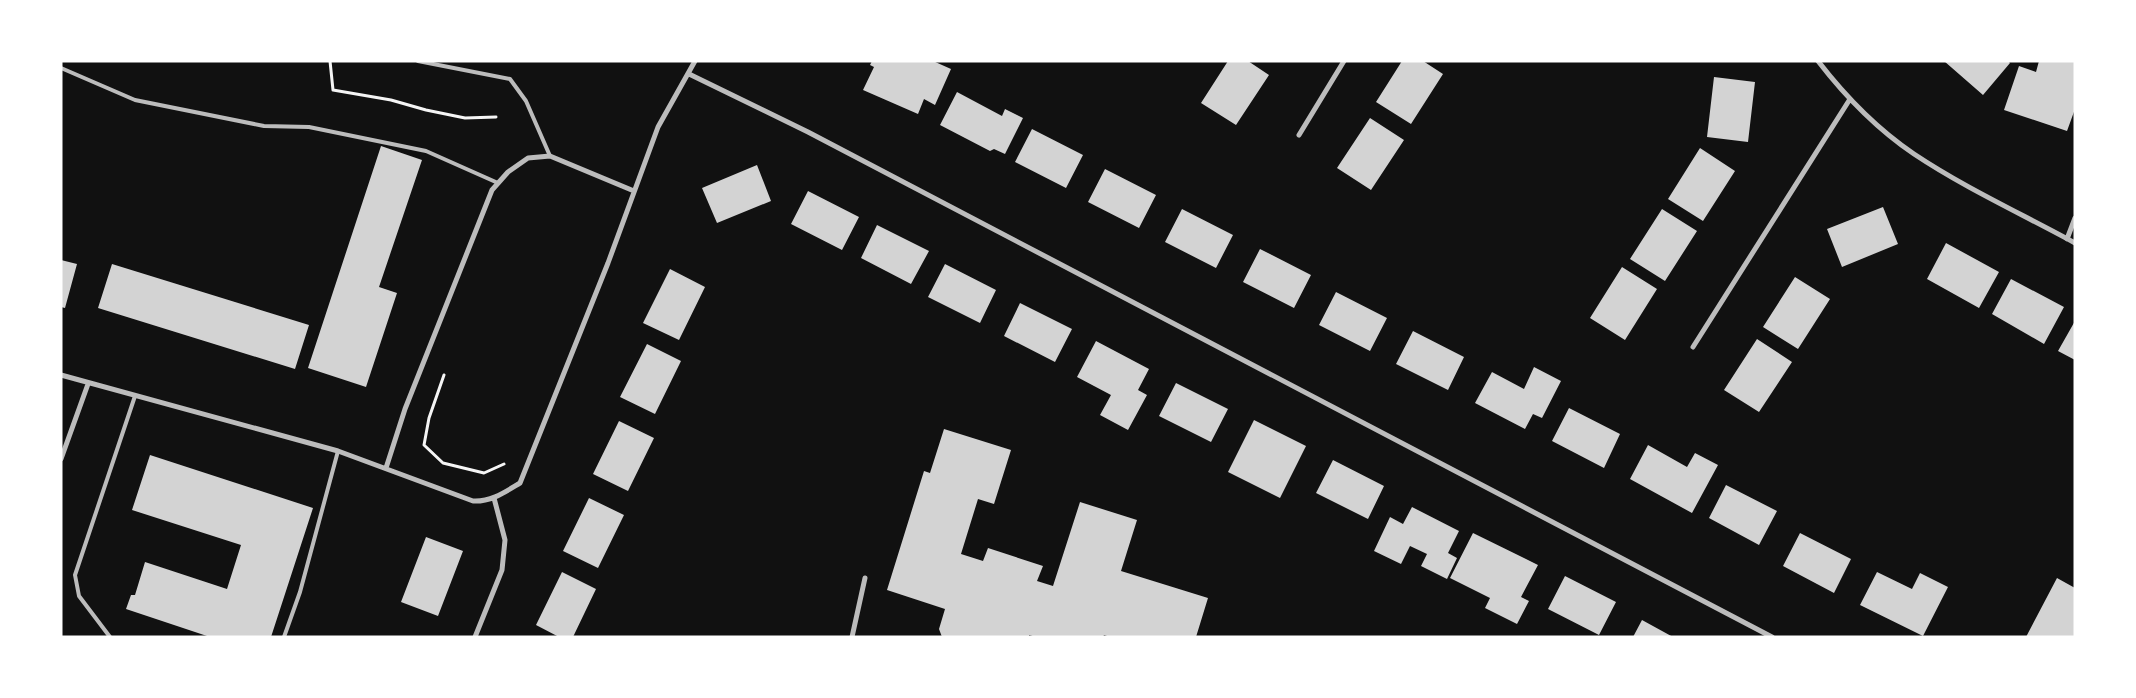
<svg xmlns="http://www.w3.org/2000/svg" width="2136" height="698" font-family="Signika,sans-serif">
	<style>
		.building { fill: #d3d3d3 }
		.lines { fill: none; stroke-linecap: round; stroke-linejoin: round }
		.path { stroke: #f5f5f5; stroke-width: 3 }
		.service { stroke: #bcbcbc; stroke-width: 4 }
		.minor { stroke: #bcbcbc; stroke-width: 5 }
	</style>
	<rect width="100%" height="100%" fill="#111"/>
	<path class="building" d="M872 61H933L951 69 935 105 924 99 918 114 863 90 874 67 870 65Z
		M1228 61H1248L1269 75 1236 125 1201 103Z
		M1402 61H1423L1443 74 1411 124 1376 102Z
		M1944 61H2008L2010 63 1983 95Z
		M2039 61H2075V109L2067 131 2004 110 2019 66 2036 72Z
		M1714 77 1755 82 1748 142 1707 137Z
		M957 92 1002 116 1005 109 1023 118 1005 154 994 149 990 151 940 125Z
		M1370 118 1404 140 1371 190 1337 168Z
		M1032 129 1083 155 1066 188 1015 162Z
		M381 146 422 160 379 287 397 293 366 387 308 368Z
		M1700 148 1735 171 1703 221 1668 199Z
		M757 165 771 201 717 223 702 188Z
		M1105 169 1156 195 1139 228 1088 202Z
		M808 191 859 217 842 250 791 224Z
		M1883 207 1898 244 1842 267 1827 229Z
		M1182 209 1233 235 1216 268 1165 242Z
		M1662 209 1697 231 1665 281 1630 259Z
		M877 225 929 251 911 284 861 258Z
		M1946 243 1999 272 1979 308 1927 279Z
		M1260 249 1311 275 1294 308 1243 282Z
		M61 260 77 264 65 308 61 307Z
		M112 264 309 325 295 369 98 308Z
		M945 264 996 290 980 323 928 297Z
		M1622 267 1657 289 1625 340 1590 318Z
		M670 269 705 287 679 340 643 323Z
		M1795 277 1830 299 1798 349 1763 327Z
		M2011 279 2064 307 2044 344 1992 314Z
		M1336 292 1387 318 1370 351 1319 325Z
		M1020 303 1072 329 1055 362 1004 336Z
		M2075 321V360L2058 351Z
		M1413 331 1464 357 1448 390 1396 364Z
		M1757 339 1792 362 1759 412 1724 390Z
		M1096 341 1149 369 1138 390 1147 395 1128 430 1100 415 1111 395 1077 377Z
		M647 344 681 361 655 414 620 397Z
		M1534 367 1561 381 1542 418 1533 414 1525 429 1475 403 1492 372 1524 389Z
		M1176 383 1228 409 1211 442 1159 416Z
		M1569 408 1620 434 1604 468 1552 441Z
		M1254 420 1306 446 1280 498 1228 472Z
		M619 421 654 438 628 491 593 474Z
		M944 429 1011 450 994 504 978 499 961 554 983 561 988 548 1043 566 1037 581 1053 586 1080 502 1137 520 1121 571 1208 598 1196 637H1110L1104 635 1103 637H1036L1029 635V637H942L939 629 945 609 887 590 924 471 930 473Z
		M1648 445 1687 467 1695 453 1718 465 1692 513 1630 479Z
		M150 455 313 508 271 637H210L126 609 131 595H135L145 562 227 589 241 545 132 510Z
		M1333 460 1384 486 1368 519 1316 493Z
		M1726 485 1777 511 1759 545 1709 518Z
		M589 498 624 515 598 568 563 551Z
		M1412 507 1459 531 1448 553 1457 558 1447 579 1421 566 1427 554 1410 546 1401 564 1374 551 1390 517 1403 524Z
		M1473 533 1538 565 1521 597 1529 601 1517 624 1485 608 1490 598 1450 578Z
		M1800 533 1851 559 1834 593 1783 566Z
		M426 537 463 551 438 616 401 602Z
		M562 572 596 589 573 637H559L536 625Z
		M1877 572 1912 589 1920 573 1948 587 1923 636 1860 605Z
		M1565 576 1616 602 1599 635 1548 609Z
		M2057 578 2075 588V637H2026Z
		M1642 620 1673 637H1633Z"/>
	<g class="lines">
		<path class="path" d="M330 61 333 90 391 100 426 110 465 118 496 117
			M444 375 429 418 424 445 443 463 484 473 504 464"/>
		<path class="service" d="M418 61 510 79 526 101 550 156
			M61 68 135 100 264 126 309 127 426 151 498 183
			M110 637 79 596 75 575 135 396
			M284 637 300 592 338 451"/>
		<path class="minor" d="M1818 61C1845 96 1877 129 1914 154 1965 188 2022 214 2075 243
			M689 74 808 132 1772 637
			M1299 135 1344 61
			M2067 239 2075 218
			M1693 347 1850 99
			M61 375 338 451 473 501C491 502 505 492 520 483L608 263 658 127 695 61
			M61 459 88 384
			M386 468 405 409 492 190 508 172 528 158 550 156 634 191
			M475 637 502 570 505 540 494 498
			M852 637 865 578"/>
	</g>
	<rect width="2136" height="698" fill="none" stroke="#ffffff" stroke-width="125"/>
</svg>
